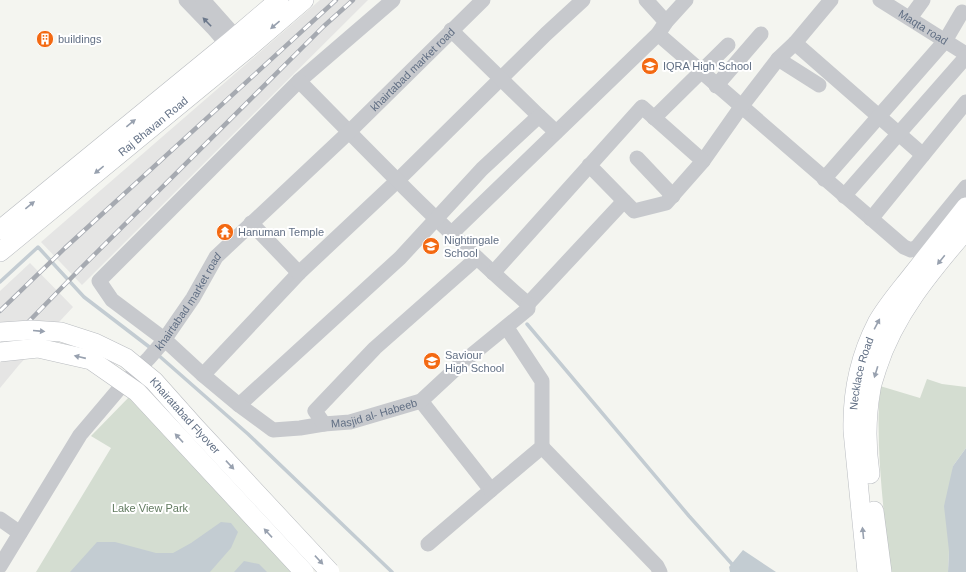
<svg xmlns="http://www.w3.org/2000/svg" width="966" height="572" font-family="Helvetica,sans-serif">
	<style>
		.built { fill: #e5e5e4 }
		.green { fill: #d4ddd1 }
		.water { fill: #c3ccd2 }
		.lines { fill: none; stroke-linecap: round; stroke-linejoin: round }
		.stream { stroke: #c3ccd2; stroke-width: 3.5 }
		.major-casing { stroke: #b9bcc0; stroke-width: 20 }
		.minor { stroke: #c7c9cd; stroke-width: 15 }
		.major { stroke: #fff; stroke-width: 19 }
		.rail-casing { stroke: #a6aab1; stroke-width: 4.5 }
		.rail { stroke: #fff; stroke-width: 3; stroke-dasharray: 9; stroke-linecap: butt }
		.major-bridge-casing { stroke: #b9bcc0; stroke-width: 20; stroke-linecap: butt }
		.major-bridge { stroke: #fff; stroke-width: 19 }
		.oneway { fill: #6b788b }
		.oneway2 { fill: #98a1af }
		.labels { text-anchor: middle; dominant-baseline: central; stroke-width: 4; stroke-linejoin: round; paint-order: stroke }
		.street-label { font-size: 11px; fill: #616f84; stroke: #fff }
		.poi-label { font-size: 11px; fill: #616f84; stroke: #fff; text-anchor: start }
		.park-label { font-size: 11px; fill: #627b60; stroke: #fff }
	</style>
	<rect width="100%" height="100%" fill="#f4f5f0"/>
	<path class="built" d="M320 0H368L82 285 41 242Z
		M30 263 73 307 19 365 0 388V291Z"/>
	<path class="green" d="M927 379 942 384 966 387V448L953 466 948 572H890C884 510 875 448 880 386L920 398Z
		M130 396 295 572H36L111 448 91 436Z"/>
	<path class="water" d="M966 448V572H948L949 551 944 506 953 466Z
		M221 522 231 523 238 532 231 548 210 572H70L97 542H115L156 553H173L191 543Z
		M743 550 776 572H730L729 567Z
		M244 561 259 564 267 572H234Z"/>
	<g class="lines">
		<path class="stream" d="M0 282 38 247 84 297 152 349
			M527 324 689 516 739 572
			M157 354 248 434 392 572"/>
		<defs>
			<g id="major">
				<path d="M0 230 232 40 279 0"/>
				<path id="s4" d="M0 252 247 49 304 0"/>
				<path d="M870 474C866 447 866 417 871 389 872 382 875 375 877 368 894 315 930 272 966 230"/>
				<path d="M874 511 882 572"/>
				<path id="s5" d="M867 572 853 431C852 394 860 356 877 323 886 307 898 293 909 279 928 255 947 231 966 207"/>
			</g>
		</defs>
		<use href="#major" class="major-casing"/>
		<g class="minor">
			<path d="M186 0 214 29 234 52"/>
			<path d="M203 0 243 45"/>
			<path d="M393 0 299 81 99 281 112 300 164 339 203 375 299 273 397 181 546 34 583 0"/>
			<path d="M646 0 666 22"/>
			<path id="s1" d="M880 0 966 54"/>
			<path d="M910 18 923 0"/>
			<path d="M451 30 539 116"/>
			<path d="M658 34 904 247 911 250 917 247 966 187"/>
			<path d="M795 43 923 155"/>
			<path d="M778 59 819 85"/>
			<path d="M299 81C374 157 448 234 528 304"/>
			<path d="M716 86 761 34"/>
			<path d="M654 118 728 45"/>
			<path d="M637 158 673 196"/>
			<path d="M703 161 741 107 778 59 795 43 831 0"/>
			<path d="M824 179 945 41 962 12"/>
			<path d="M844 196 966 57"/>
			<path d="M871 219 966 102"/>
			<path d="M251 223 299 273"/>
			<path d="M452 233 658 34 666 22 686 0"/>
			<path d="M493 273 642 107 703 161 666 203 634 211 589 165"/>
			<path d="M528 304 624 201"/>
			<path d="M203 375 239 405 400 258 482 169 539 116 556 132"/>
			<path d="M421 401 491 490 428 544"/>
			<path id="s2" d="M239 405 273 430 300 428 324 424 350 422 421 401 463 362 528 309V304"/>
			<path d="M324 424 315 411 375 348 477 258"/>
			<path d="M542 447 657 566 660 572"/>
			<path d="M491 490 542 447V381L507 328"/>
			<path d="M0 519 20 533"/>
			<path id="s3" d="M0 566 80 435 119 389 149 358 162 343 193 298 216 257 349 132 483 0"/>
		</g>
		<use href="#major" class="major"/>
		<defs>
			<path id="rail" d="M0 311 65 248 336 0
				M0 351 79 270 324 26 353 0"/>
		</defs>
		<use href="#rail" class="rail-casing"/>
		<use href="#rail" class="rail"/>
		<defs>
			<g id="major-bridge">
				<path id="s6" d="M0 332 31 330 61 332 95 343 126 358 154 381 195 427 330 572"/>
				<path d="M0 352 38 348 91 360 137 392 304 572"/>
			</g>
		</defs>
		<use href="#major-bridge" class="major-bridge-casing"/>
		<use href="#major-bridge" class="major-bridge"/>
	</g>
	<defs><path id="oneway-solid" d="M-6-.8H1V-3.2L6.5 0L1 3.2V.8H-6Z"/></defs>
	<use class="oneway" href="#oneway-solid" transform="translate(207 22) rotate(-134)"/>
	<g class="oneway2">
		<use href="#oneway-solid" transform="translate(275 25) rotate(140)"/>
		<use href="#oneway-solid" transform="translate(131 123) rotate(-39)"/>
		<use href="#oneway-solid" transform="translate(99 170) rotate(141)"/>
		<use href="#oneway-solid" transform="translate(30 205) rotate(-39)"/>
		<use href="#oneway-solid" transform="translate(941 260) rotate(129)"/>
		<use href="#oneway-solid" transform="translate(877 324) rotate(-62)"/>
		<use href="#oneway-solid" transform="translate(39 331) rotate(5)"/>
		<use href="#oneway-solid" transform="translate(80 357) rotate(-167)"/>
		<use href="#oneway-solid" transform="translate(876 372) rotate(107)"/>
		<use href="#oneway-solid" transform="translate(179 438) rotate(-133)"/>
		<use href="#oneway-solid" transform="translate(230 465) rotate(47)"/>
		<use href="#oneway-solid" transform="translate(268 533) rotate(-133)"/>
		<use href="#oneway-solid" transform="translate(863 533) rotate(-96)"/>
		<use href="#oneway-solid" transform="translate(319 560) rotate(47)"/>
	</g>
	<defs>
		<symbol id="building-disc" viewBox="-11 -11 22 22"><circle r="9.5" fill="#f36912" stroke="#fff"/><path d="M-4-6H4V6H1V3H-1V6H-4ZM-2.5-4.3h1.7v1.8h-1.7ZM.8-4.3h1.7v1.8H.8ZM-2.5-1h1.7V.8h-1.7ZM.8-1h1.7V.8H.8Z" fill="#fff"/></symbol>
		<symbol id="university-disc" viewBox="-11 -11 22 22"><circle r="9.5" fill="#f36912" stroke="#fff"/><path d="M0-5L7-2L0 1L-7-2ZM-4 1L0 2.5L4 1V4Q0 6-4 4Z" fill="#fff"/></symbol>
		<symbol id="temple-disc" viewBox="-11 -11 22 22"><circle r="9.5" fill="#f36912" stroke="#fff"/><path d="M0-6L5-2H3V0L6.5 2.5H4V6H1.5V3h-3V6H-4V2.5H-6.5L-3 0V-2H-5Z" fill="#fff"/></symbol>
	</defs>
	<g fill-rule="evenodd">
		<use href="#building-disc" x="35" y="29" width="20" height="20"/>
		<use href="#university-disc" x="640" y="56" width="20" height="20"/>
		<use href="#temple-disc" x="215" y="222" width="20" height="20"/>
		<use href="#university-disc" x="421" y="236" width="20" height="20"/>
		<use href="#university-disc" x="422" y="351" width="20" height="20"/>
	</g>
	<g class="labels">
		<g class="street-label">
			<text stroke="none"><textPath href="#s1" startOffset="51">Maqta road</textPath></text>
			<text stroke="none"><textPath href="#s3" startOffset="650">khairtabad market road</textPath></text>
			<text stroke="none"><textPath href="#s4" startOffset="198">Raj Bhavan Road</textPath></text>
			<text stroke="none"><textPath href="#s3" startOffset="326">khairtabad market road</textPath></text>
			<text stroke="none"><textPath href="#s5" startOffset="200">Necklace Road</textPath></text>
			<text stroke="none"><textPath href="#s2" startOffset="145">Masjid al- Habeeb</textPath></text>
			<text stroke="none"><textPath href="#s6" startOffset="214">Khairatabad Flyover</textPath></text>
		</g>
		<g class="poi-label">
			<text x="58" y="39">buildings</text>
			<text x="663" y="66">IQRA High School</text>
			<text x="238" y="232">Hanuman Temple</text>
			<text x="444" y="240">Nightingale<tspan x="444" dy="13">School</tspan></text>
			<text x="445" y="355">Saviour<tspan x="445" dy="13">High School</tspan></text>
		</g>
		<g class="park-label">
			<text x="150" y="508">Lake View Park</text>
		</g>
	</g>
</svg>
